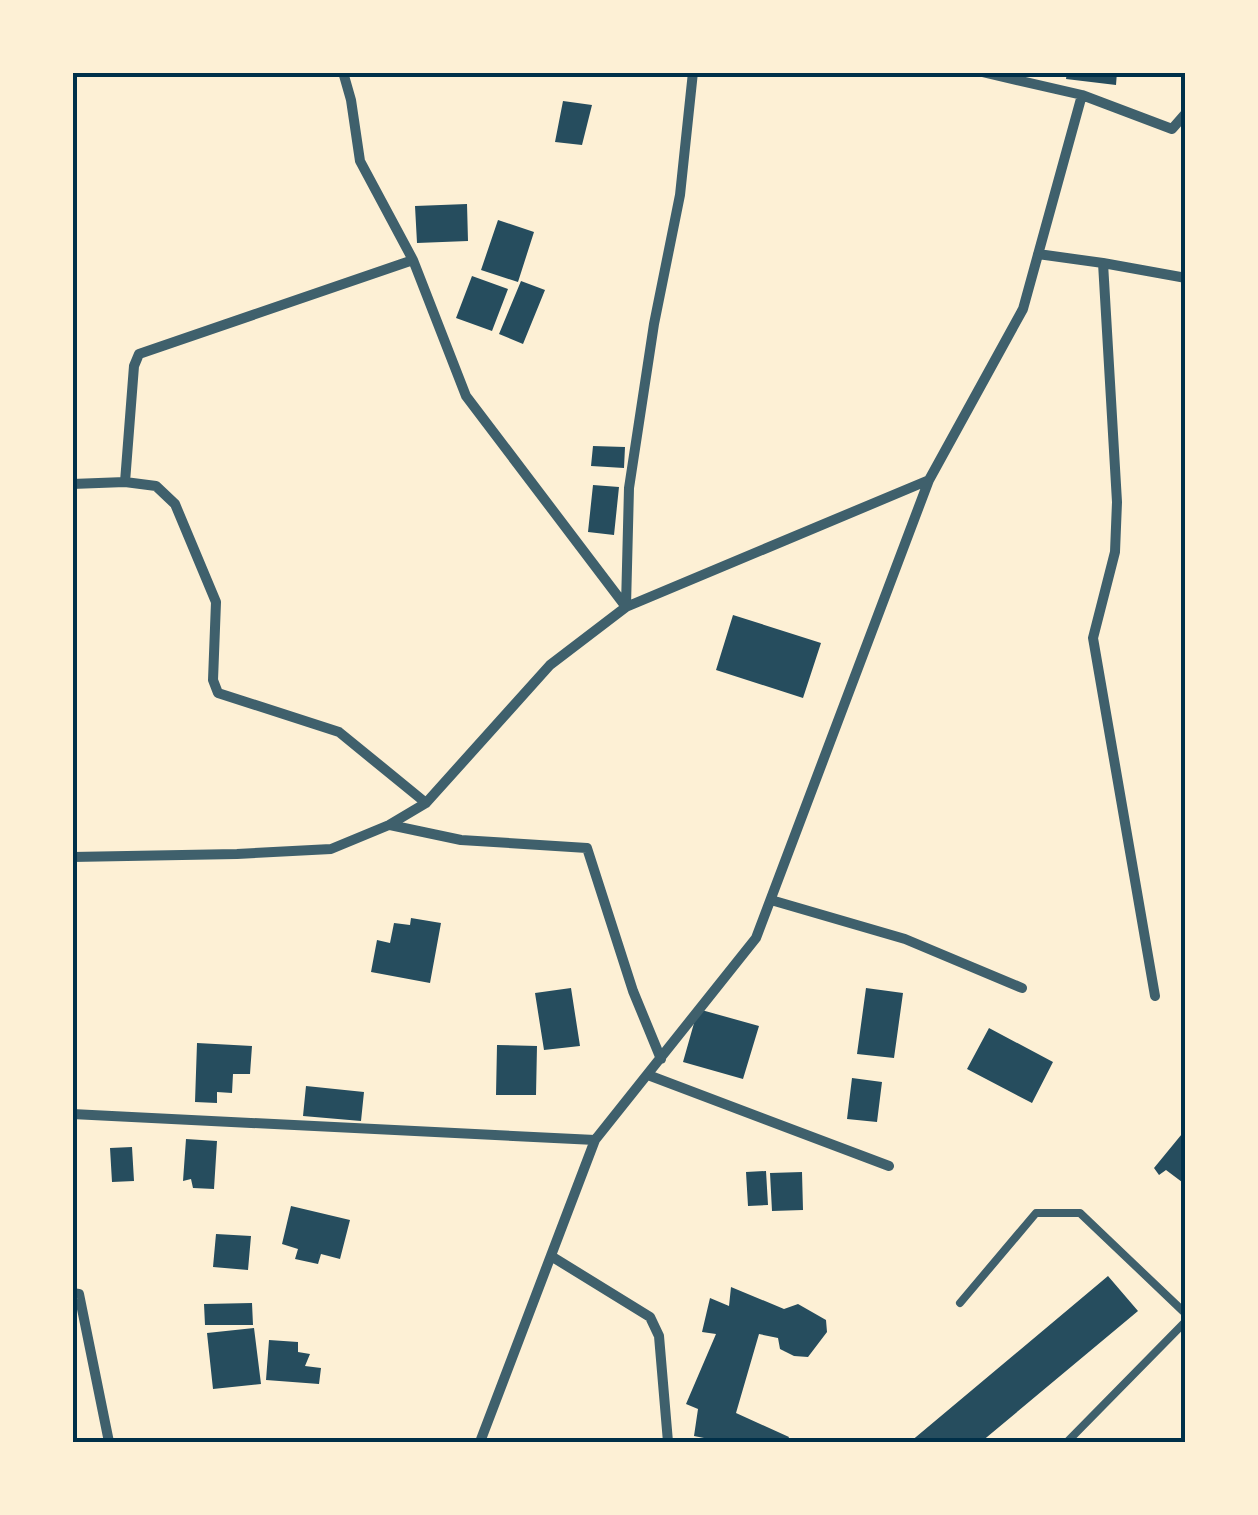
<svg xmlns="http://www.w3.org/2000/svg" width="1258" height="1515" font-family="'Space Grotesk',sans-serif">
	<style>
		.building { fill: #264d5e }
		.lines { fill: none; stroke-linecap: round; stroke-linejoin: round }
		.service { stroke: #3f606c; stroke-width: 8 }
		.minor { stroke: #3f606c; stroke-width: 10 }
		.neatline { fill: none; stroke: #003049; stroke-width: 4 }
	</style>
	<rect width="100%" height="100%" fill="#fdf0d5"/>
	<path class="building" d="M1067 72H1117L1116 85 1066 79Z
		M563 101 592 105 582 145 555 142Z
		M467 204 468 241 417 243 415 206Z
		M498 220 534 232 518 282 481 270Z
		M472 276 508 289 492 331 456 318Z
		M521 281 545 290 523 344 499 334Z
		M593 446 625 447 624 468 591 466Z
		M593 485 619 487 614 535 588 532Z
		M733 615 821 643 803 698 716 670Z
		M411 918 441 923 430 983 371 972 377 940 390 943 394 923 410 925Z
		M571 988 580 1046 544 1050 535 993Z
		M866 988 903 993 894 1058 857 1054Z
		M698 1009 759 1026 743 1079 683 1062Z
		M989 1028 1053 1062 1032 1103 967 1069Z
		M197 1043 252 1046 250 1074H233L232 1093 217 1092V1103L195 1102Z
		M497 1045 537 1046 536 1095H496Z
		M852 1078 882 1082 877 1122 847 1119Z
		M306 1086 364 1092 361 1121 303 1116Z
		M1186 1129V1185L1166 1170 1159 1175 1154 1168Z
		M186 1139 217 1141 214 1189 193 1188 191 1179 183 1181Z
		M132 1147 134 1181 112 1182 110 1148Z
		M766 1171 768 1205 748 1206 746 1172Z
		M802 1172 803 1210 772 1211 770 1173Z
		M291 1206 350 1220 340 1259 321 1254 318 1264 295 1259 298 1249 282 1244Z
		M216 1234 251 1236 248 1270 213 1267Z
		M1108 1276 1138 1311 981 1442H910Z
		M731 1287 784 1309 798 1304 826 1320 827 1332 808 1357 794 1356 780 1349 778 1338 759 1334 736 1413 789 1437 787 1442H708L709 1439 694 1436 698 1409 686 1404 716 1334 702 1332 710 1298 729 1306Z
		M252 1303 253 1325H205L204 1304Z
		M254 1328 261 1384 213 1389 207 1333Z
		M269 1340 298 1342V1352L310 1354 305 1366 321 1368 319 1384 266 1380Z"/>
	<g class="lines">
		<path class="service" d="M960 1303 1036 1213H1080L1186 1314
			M1067 1442 1186 1321"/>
		<path class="minor" d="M343 72 351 100 360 161 413 260 466 396 626 607
			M982 72 1082 95
			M1038 254 1103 263 1117 502 1115 552 1093 638 1155 996
			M1103 263 1186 278
			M125 482 134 366 139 354 413 260
			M72 484 125 482 156 486 175 504 216 602 213 680 218 693 339 732 426 803
			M626 606 629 488 654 324 680 195 693 72
			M390 825 461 840 587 848 633 991 661 1059
			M72 857 237 854 331 849 389 825 426 803 550 665 626 607 929 480
			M771 900 905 939 1022 988
			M648 1075 889 1166
			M72 1114 595 1140
			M551 1256 650 1317 659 1336 668 1442
			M72 1293 79 1294 109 1442
			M480 1442 595 1140 756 938 929 480 1023 309 1082 95 1172 129 1186 113"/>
	</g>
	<rect width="1258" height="1515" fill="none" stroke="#fdf0d5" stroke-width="150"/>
	<rect x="75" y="75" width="1108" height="1365" class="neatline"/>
</svg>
